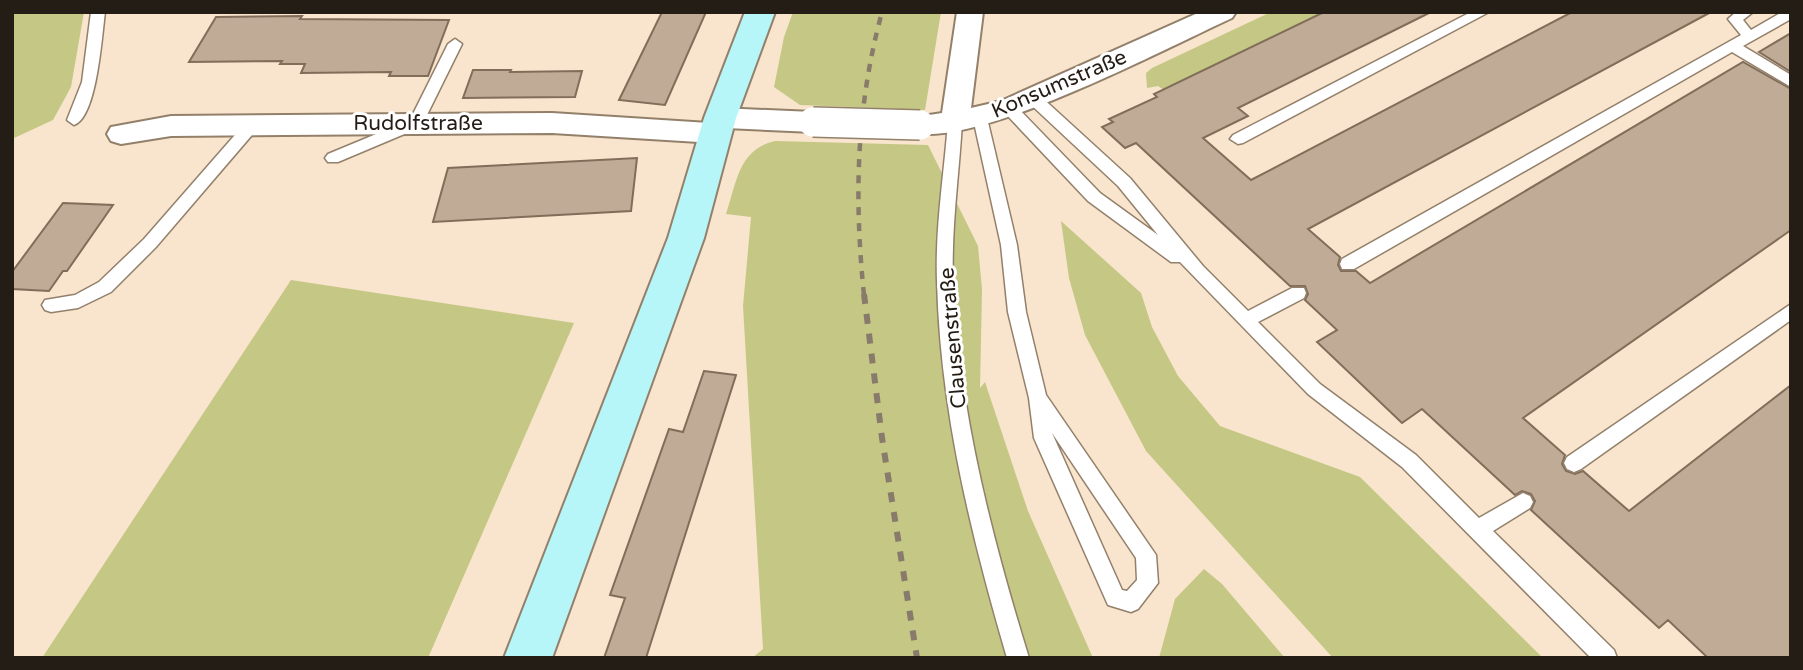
<svg xmlns="http://www.w3.org/2000/svg" width="1803" height="670" font-family="'Varela Round',sans-serif">
	<style>
		.green { fill: #c4c884 }
		.building { fill: #bfab96; stroke: #816e5a; stroke-width: 2 }
		.lines { fill: none; stroke-linecap: round; stroke-linejoin: round }
		.lane-casing { stroke: #93806b; stroke-width: 3 }
		.street-casing { stroke: #93806b; stroke-width: 4 }
		.secondary-casing { stroke: #93806b; stroke-width: 4 }
		.lane { fill: #fff; fill-rule: evenodd }
		.street { fill: #fff; fill-rule: evenodd }
		.secondary { fill: #b6f6f8; fill-rule: evenodd }
		.rail-far1 { stroke: #897b6c; stroke-width: 4.5; stroke-dasharray: 8 8; stroke-linecap: butt }
		.rail { stroke: #897b6c; stroke-width: 6; stroke-dasharray: 10 10; stroke-linecap: butt }
		.street-bridge-casing { stroke: #93806b; stroke-width: 32; stroke-linecap: butt }
		.street-bridge { stroke: #fff; stroke-width: 29 }
		.labels { text-anchor: middle; dominant-baseline: central; stroke-width: 6; stroke-linejoin: round; paint-order: stroke }
		.street-label { font-size: 21px; fill: #241d15; stroke: #fff }
	</style>
	<rect width="100%" height="100%" fill="#f9e4cd"/>
	<path class="green" d="M12 12H84L71 87 53 120 12 139Z
		M793 12H941L925 110 800 105 774 87 784 37Z
		M1271 12H1324L1164 90 1158 86 1147 88 1146 73 1152 68Z
		M775 141 928 145 978 246 982 289 980 388 985 382 1028 511 1093 658H752L763 649 743 306 751 217 726 214C737 182 738 150 775 141Z
		M1061 221 1141 293 1152 327 1178 376 1220 426 1360 477 1543 658H1333L1146 451 1085 335 1069 278Z
		M291 280 574 323 428 658H42Z
		M1204 569 1222 584 1285 658H1159L1175 599Z"/>
	<path class="building" d="M662 12H706L665 105 619 100Z
		M1324 12H1431L1238 108 1248 116 1203 138 1251 180 1572 12H1711L1308 229 1340 257 1338 265 1341 271H1356L1370 283 1743 62 1791 89V230L1523 418 1565 455 1562 464 1566 471 1575 474 1583 471 1629 511 1791 385V658H1708L1668 620 1659 628 1531 510 1535 501 1531 494 1522 491 1515 495 1422 409 1402 423 1317 342 1337 330 1305 300 1308 294 1305 286H1290L1136 143 1125 148 1102 127 1113 122 1109 119 1157 97 1154 94Z
		M302 16 300 19 449 20 428 76H389L391 72 301 73 305 64H280L282 61 189 62 216 17Z
		M1791 33V72L1759 52Z
		M473 70H511L510 72 582 71 575 97 463 98Z
		M637 158 631 211 433 222 448 168Z
		M63 203 113 205 67 271H63L49 291 12 289V272Z
		M704 371 736 375 646 658H604L625 598 610 595 669 429 683 432Z"/>
	<g class="lines">
		<defs>
			<path id="lane" d="M91 12H105C102 34 97 118 74 125L67 120 82 82Z
				M1471 12H1489L1243 143 1238 144 1230 139 1233 135Z
				M1736 12H1753L1743 20 1751 30 1782 12H1791V19L1743 46 1791 75V87L1732 52 1354 269H1342L1340 264 1342 259 1741 35 1728 19Z
				M455 39 462 44 421 127 338 162H328L325 158 328 154 410 120 448 44Z
				M1033 93 1038 94 1130 178 1203 266 1248 311 1292 288H1304L1306 293 1304 298 1258 322 1320 384 1416 455 1479 518 1523 493 1530 496 1533 502 1530 508 1493 531 1614 650 1617 658H1591L1402 467 1308 394 1180 262H1171L1088 201 1004 112V104H1014L1100 193 1158 235 1118 186 1028 102V94Z
				M980 113 987 118 1017 245 1026 312 1046 395 1156 555 1158 583 1138 609 1131 612 1108 605 1034 438 1029 398 1008 312 1001 245 973 118ZM1052 433 1136 558 1137 580 1127 591 1122 590Z
				M955 117 962 122C959 175 951 229 953 282 959 410 991 535 1029 658H1007C971 535 940 410 937 281 935 228 944 175 948 122Z
				M253 119 258 120V128L156 247 111 292 78 308 51 312 45 310 42 305 45 300 75 295 99 282 144 239 248 120Z
				M1791 304V320L1581 469 1574 472 1567 469 1564 463 1567 457Z"/>
			<path id="street" d="M957 12H983L971 108 1001 101 1200 12H1236L1232 18C1166 48 974 150 910 132L906 125 910 118 942 113Z
				M720 108 813 112 823 115 827 122 823 129 813 132 726 128 729 133 725 140 715 143 552 133 171 136 121 144 111 141 107 134 111 127 171 116 552 113 709 123 706 118 710 111Z"/>
			<path id="secondary" d="M745 12H775L736 118 704 238 552 658H504L668 238 704 118Z"/>
		</defs>
		<use href="#lane" class="lane-casing"/>
		<use href="#street" class="street-casing"/>
		<use href="#secondary" class="secondary-casing"/>
		<use href="#lane" class="lane"/>
		<use href="#street" class="street"/>
		<use href="#secondary" class="secondary"/>
		<path class="rail-far1" d="M864 295C854 198 856 107 882 12"/>
		<path class="rail" d="M864 294 882 438 917 658"/>
		<defs>
			<path id="street-bridge" d="M813 122 920 125"/>
		</defs>
		<use href="#street-bridge" class="street-bridge-casing"/>
		<use href="#street-bridge" class="street-bridge"/>
	</g>
	<g class="labels">
		<g class="street-label">
			<text transform="translate(1059 84) rotate(-23)">Konsumstraße</text>
			<text x="418" y="123">Rudolfstraße</text>
			<text transform="translate(953 338) rotate(-95)">Clausenstraße</text>
		</g>
	</g>
	<rect width="1803" height="670" fill="none" stroke="#241d15" stroke-width="28"/>
</svg>
